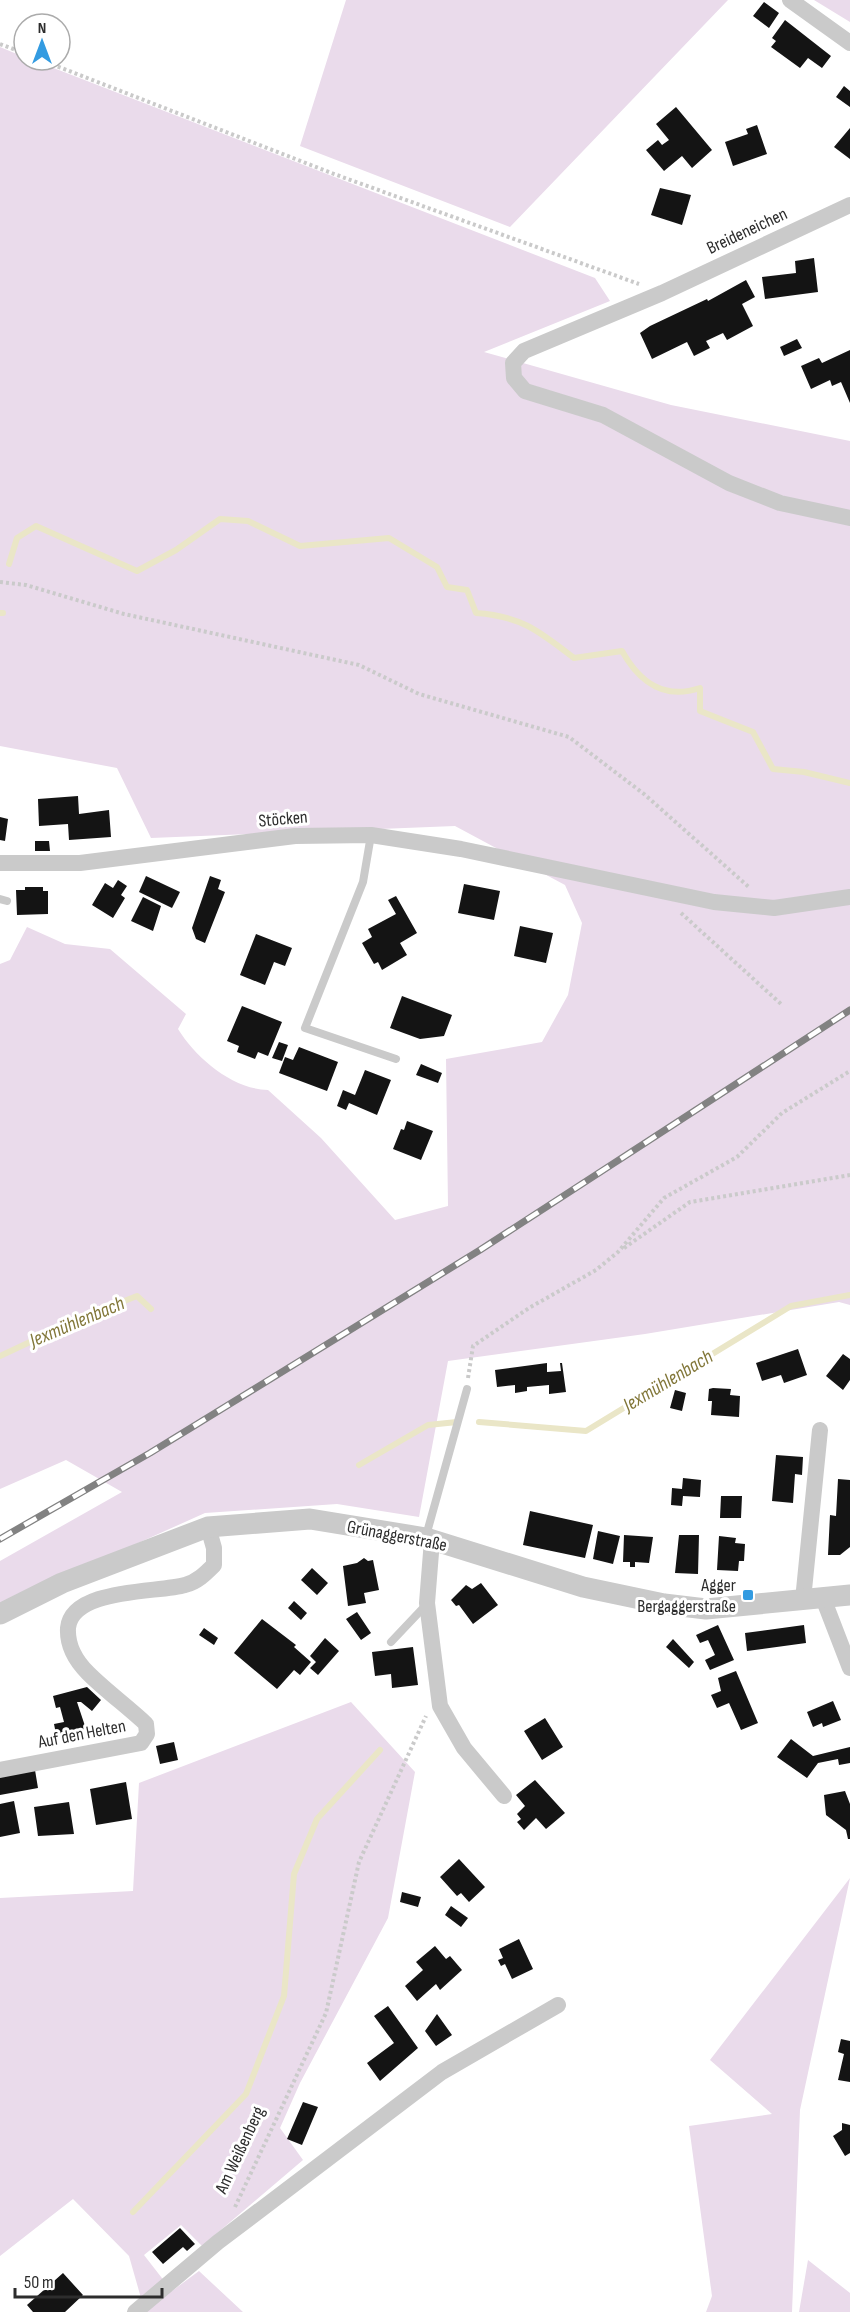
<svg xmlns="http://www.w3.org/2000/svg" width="850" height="2312" font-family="'Sofia Sans Condensed',sans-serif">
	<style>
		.green { fill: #eadbeb }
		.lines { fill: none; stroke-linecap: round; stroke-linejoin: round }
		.stream { stroke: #eae6c7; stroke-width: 6 }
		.building { fill: #141414 }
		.path { stroke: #cacaca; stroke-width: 4; stroke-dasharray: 3 3; stroke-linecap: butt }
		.service { stroke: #cacaca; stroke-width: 8 }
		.minor { stroke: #cacaca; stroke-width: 16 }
		.tertiary { stroke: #cacaca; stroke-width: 21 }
		.rail-casing { stroke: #828282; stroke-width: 7 }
		.rail { stroke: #fff; stroke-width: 4.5; stroke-dasharray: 14; stroke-linecap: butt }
		.poi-dot { fill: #339be1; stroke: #fff; stroke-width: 2 }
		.labels { text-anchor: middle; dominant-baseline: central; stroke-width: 6; stroke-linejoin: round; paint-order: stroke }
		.street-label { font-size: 18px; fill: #2d2d2d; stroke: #fff }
		.poi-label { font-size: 18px; fill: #2d2d2d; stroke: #fff; text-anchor: end }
		.water-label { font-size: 20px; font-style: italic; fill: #827739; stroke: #fff }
	</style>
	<rect width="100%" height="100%" fill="#fff"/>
	<path class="green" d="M346 0H728L510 227 300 146Z
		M814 0H850V22Z
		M0 47 24 57V60H33L595 278 610 301 484 352 671 405 850 441V1305L839 1302 645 1334 448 1361 419 1517 337 1504 205 1513 0 1605V1561L122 1492 66 1460 0 1489V964L10 960 27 927 65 944 110 949 186 1014 178 1029C196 1058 232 1089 268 1090L321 1138 395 1220 448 1206 446 1059 542 1042 568 995 582 923 565 885 455 826 151 838 117 768 0 746Z
		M351 1702 415 1772 388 1918 300 2083 280 2128 303 2160 202 2246 181 2225 144 2255 172 2291 199 2271 243 2312H145L129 2256 73 2199 0 2256V1898L133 1891 139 1783Z
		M850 1878 800 2110 792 2312H706L712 2296 689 2126 772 2114 710 2060Z
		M808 2260 850 2293V2312H799Z"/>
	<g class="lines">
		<path class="stream" d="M9 564 17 538 36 526 137 571 176 550 220 519 248 521 300 546 389 538 437 567 447 587 467 590 476 613C521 616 539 631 574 658L622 651C640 683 664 700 700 688V711L753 732 773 769 804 772 850 783
			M0 613H3
			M0 1356 81 1318 137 1296 151 1309
			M479 1422 586 1431 791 1306 850 1295
			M359 1465 428 1425 457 1422
			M133 2212 246 2094 284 1996 294 1874 317 1819 380 1750"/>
	</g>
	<path class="building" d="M764 2 779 13 769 28 753 16Z
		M785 20 831 56 822 68 808 58 800 68 771 47 776 41 772 38Z
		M844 86 850 91V107L836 97Z
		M676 107 712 150 692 168 682 156 664 171 646 150 658 140 662 145 669 140 656 124Z
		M757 125 767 154 733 166 725 142 748 134 746 129Z
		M850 128V159L834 147Z
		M660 188 691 195 682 225 651 215Z
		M814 258 818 292 765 299 762 277 796 273 795 261Z
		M746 280 755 297 742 304 753 326 727 340 723 333 706 341 710 348 694 356 687 342 652 359 640 333 650 326 707 299 708 301Z
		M797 339 802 348 784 356 780 347Z
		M850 350V403L841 382 832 386 830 380 811 389 801 366 819 358 822 363Z
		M78 796 79 814 109 810 111 837 69 840 68 824 39 826 38 799Z
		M0 817 8 819 5 841 0 840Z
		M35 841H49L50 851H35Z
		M146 876 180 892 172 908 139 892Z
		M210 876 221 880 218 889 225 892 205 943 196 939 192 928Z
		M118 880 127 886 121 895 125 898 113 918 92 905 105 883 113 888Z
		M464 884 500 891 494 920 458 913Z
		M25 887H43V891H48V914L17 915 16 890H25Z
		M396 896 417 933 400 943 407 955 382 970 378 962 374 964 362 943 372 937 368 929 396 914 388 900Z
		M143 897 161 906 153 931 131 921Z
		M520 926 553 933 546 963 514 956Z
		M256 934 292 948 285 966 274 962 265 985 240 975Z
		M402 996 452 1015 444 1036 420 1039 390 1028Z
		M242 1006 282 1022 268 1056 258 1052 255 1059 237 1052 239 1046 227 1041Z
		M279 1042 288 1045 282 1061 272 1058Z
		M299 1047 338 1062 327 1091 279 1073 285 1057 293 1060Z
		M421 1064 442 1073 438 1083 416 1075Z
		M365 1070 391 1080 377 1115 349 1103 346 1110 337 1106 343 1090 355 1095Z
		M407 1121 433 1131 421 1160 393 1149 401 1129 404 1130Z
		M798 1349 807 1375 784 1383 781 1375 762 1381 756 1363Z
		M843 1354 850 1359V1380L843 1390 826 1376Z
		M547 1363V1372L561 1371 560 1363H562L566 1392 549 1394V1385L527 1387V1391L515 1393V1385L497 1387 495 1370Z
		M713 1388 731 1389 730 1395 740 1396 739 1417 711 1415 712 1401H708L709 1389Z
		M675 1390 686 1393 682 1411 670 1408Z
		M776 1455 803 1457 802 1475 795 1474 793 1503 772 1501Z
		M683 1478 701 1480 700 1497 683 1496 682 1506 671 1505 672 1488 682 1489Z
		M838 1479 850 1480V1547L840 1555H828L830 1515 836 1516Z
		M721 1496H742L741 1518H720Z
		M530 1511 593 1525 585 1558 523 1545Z
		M598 1531 620 1536 613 1564 593 1559Z
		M624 1535 653 1537 649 1563 635 1562V1567H630V1562H623Z
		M679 1535H699L698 1574 675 1573Z
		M719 1536 736 1538 735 1543 745 1544 744 1561H739L738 1571 717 1570Z
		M364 1558 368 1561 373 1560 379 1590 364 1593 366 1603 348 1606 343 1566 357 1563Z
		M312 1568 328 1583 317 1595 301 1580Z
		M481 1583 498 1605 473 1624 459 1605 456 1606 451 1600 466 1585 472 1589Z
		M294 1601 307 1613 301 1620 288 1608Z
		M357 1612 371 1633 361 1640 346 1619Z
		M262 1619 296 1645 294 1647 311 1662 300 1675 294 1670 277 1689 234 1653Z
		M718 1625 734 1660 710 1670 705 1660 715 1655 708 1640 700 1643 696 1635Z
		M804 1625 806 1643 747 1651 745 1633Z
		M204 1628 218 1638 214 1645 199 1635Z
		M325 1638 339 1651 318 1675 310 1668 316 1662 310 1656Z
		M673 1639 694 1662 689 1668 666 1647Z
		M413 1647 418 1685 392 1688 391 1674 375 1676 372 1652Z
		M736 1671 758 1723 741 1730 729 1703 717 1708 711 1695 721 1691 718 1678Z
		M87 1687 101 1700 92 1711 81 1702H77L87 1732 57 1739 54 1724 64 1722 60 1707 56 1708 53 1696Z
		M833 1701 841 1720 823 1727 822 1723 813 1727 807 1712Z
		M545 1718 563 1747 542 1760 524 1731Z
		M791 1739 813 1756 850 1747V1763L839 1765 838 1759 818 1763 807 1778 777 1757Z
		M174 1742 178 1760 160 1764 156 1746Z
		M35 1770 38 1788 0 1795V1777Z
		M535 1780 565 1813 546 1829 536 1818 524 1830 517 1822 521 1819 517 1814 525 1806 516 1795Z
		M126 1782 132 1819 96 1825 90 1789Z
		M845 1791 850 1804V1839H848L846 1830 826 1815 824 1795Z
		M14 1801 20 1833 0 1837V1804Z
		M69 1802 74 1834 38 1836 34 1807Z
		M459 1859 485 1887 469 1902 461 1893 457 1896 440 1877Z
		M402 1892 421 1897 418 1907 400 1902Z
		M451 1906 468 1918 461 1927 445 1915Z
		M519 1939 533 1969 512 1979 505 1964 501 1966 498 1960 503 1958 499 1949Z
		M435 1946 446 1959 450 1956 462 1970 440 1990 436 1984 417 2001 405 1986 423 1970 416 1962Z
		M388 2006 418 2048 380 2081 367 2063 394 2043 374 2016Z
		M437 2014 452 2035 436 2046 425 2031Z
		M841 2039 850 2041V2082L838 2080 844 2054 838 2052Z
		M303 2102 318 2107 302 2145 287 2139Z
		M842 2123 850 2125V2153L845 2156 833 2136 842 2130Z
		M180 2228 195 2244 187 2251 183 2247 163 2264 152 2252Z
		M63 2273 83 2295 65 2312H33L27 2305Z"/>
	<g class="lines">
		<path class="path" d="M0 44 24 53
			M41 60 334 174 639 284
			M0 582 26 585 124 614 359 665 419 694 569 737 644 794 750 888
			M681 913 781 1004
			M624 1248 690 1202 850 1175
			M468 1378 473 1346 529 1308 596 1270 618 1252 664 1198 737 1157 782 1113 850 1071
			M235 2207 326 2013 359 1862 426 1716"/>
		<path class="service" d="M371 835 363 882 305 1028 396 1059
			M0 899 7 901
			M426 1536 467 1389
			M391 1642 426 1605"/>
		<path class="minor" d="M790 0 850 43
			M850 205 662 293 524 351 513 363 514 378 525 391 603 415 729 483 780 503 850 518
			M0 863H80L295 836 371 835 461 849 714 902 774 908 850 897
			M432 1540 427 1603 440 1706 464 1748 504 1796
			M823 1598 850 1668
			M803 1600 820 1430
			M0 1770 141 1743 147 1734 146 1724C128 1707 106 1691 88 1673 76 1661 67 1646 68 1628 72 1588 157 1593 185 1585 197 1582 205 1574 214 1565V1548L208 1527
			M135 2312 218 2242 442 2072 558 2005"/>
		<path class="tertiary" d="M0 1614 62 1583 208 1527 310 1519 426 1538 583 1587 664 1604 706 1609 850 1595"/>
		<defs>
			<path id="rail" d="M0 1539 150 1453 480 1250 850 1010"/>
		</defs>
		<use href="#rail" class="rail-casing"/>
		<use href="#rail" class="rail"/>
	</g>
	<rect class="poi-dot" x="742" y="1589" width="12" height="12" rx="3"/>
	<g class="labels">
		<g class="street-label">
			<text transform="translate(747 231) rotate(-25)">Breideneichen</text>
			<text transform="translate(283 819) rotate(-5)">Stöcken</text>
			<text transform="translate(397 1536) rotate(11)">Grünaggerstraße</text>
			<text transform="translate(82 1734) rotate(-11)">Auf den Helten</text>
			<text transform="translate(240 2150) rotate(-65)">Am Weißenberg</text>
		</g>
		<g class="poi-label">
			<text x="736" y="1585">Agger<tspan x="736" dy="21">Bergaggerstraße</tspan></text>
		</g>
		<g class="water-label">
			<text transform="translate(77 1322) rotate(-23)">Jexmühlenbach</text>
			<text transform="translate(668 1381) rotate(-31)">Jexmühlenbach</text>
		</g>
	</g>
	<g transform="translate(42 42)"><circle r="28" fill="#ffffff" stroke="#ababab" stroke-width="1.5"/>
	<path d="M0-4.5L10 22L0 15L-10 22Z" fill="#339be1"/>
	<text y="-9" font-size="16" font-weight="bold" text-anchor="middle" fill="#2d2d2d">N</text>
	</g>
	<path d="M15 2288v9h147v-9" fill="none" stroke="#2d2d2d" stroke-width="3"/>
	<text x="24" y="2288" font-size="18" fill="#2d2d2d" stroke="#ffffff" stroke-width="4.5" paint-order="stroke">50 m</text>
</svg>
